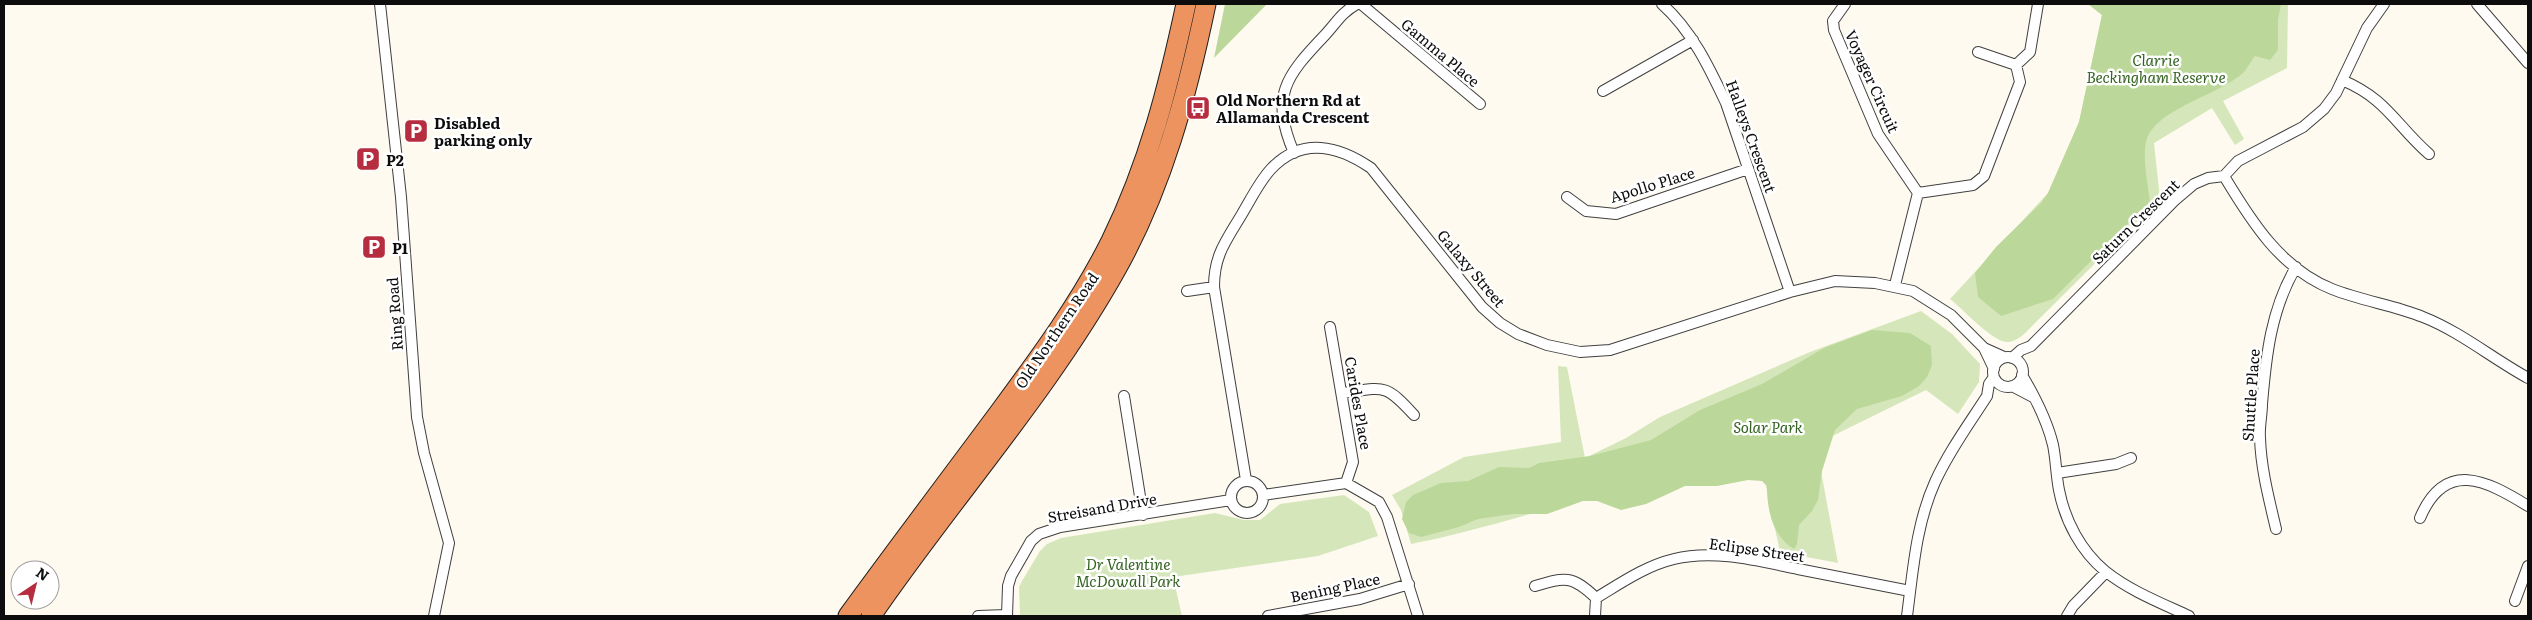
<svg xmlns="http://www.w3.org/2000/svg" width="2532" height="620" font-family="Literata,serif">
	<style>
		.green { fill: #d5e7ba }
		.forest { fill: #bbd79a }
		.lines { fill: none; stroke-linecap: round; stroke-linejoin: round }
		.street-casing { stroke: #404040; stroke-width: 12 }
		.highway-casing { stroke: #1e1e1e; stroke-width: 21 }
		.street { stroke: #fff; stroke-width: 10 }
		.highway { stroke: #ec935f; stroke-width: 19 }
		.labels { text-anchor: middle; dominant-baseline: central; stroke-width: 5; stroke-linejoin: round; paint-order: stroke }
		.street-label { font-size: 15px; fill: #0d0d0d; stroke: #fff }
		.park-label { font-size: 15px; font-style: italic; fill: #346221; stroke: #fff }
		.poi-label { font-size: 15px; font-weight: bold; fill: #0d0d0d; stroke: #fff; text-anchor: start }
	</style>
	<rect width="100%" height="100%" fill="#fefaef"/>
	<path class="green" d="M2088 4H2288L2287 68 2223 101 2244 139 2235 145 2212 108 2154 143 2160 199 2034 324C2028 330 2019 341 2009 342 1994 344 1963 309 1950 299L2048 193 2079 122 2102 15Z
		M1921 311 1952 334 1980 364 1979 382 1958 414 1926 390 1816 444 1838 563 1780 552 1764 477C1738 478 1711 476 1685 479 1592 491 1502 526 1411 544L1401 510 1392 495 1464 457 1561 442 1558 366 1567 367 1585 458 1626 438 1660 417 1810 352Z
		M1344 495 1369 512 1378 536 1318 556 1173 577 1182 616H1020L1019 587 1022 581 1040 551 1047 544 1061 538 1215 513 1244 520H1260L1280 504Z"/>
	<path class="forest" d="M1225 4H1267L1214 58Z
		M2088 4H2281L2278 20V50L2270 60 2255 56C2251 61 2248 67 2244 72 2221 94 2165 106 2149 134 2140 149 2148 184 2150 202L2053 299 2001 316 1978 297 1975 273 1996 247 2041 203 2048 193 2079 122 2102 15Z
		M1872 330 1910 333 1931 346 1932 365 1927 377 1919 386 1902 396 1857 409 1835 430 1822 471 1818 500 1812 511 1799 525 1797 544 1794 549C1772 536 1767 509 1767 486L1762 481 1748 480 1717 486H1685L1646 504 1621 510 1597 501H1583L1547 514H1513L1478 519 1459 527 1421 537 1409 533 1402 519 1406 502 1413 495 1441 483 1468 481 1499 467 1529 468 1539 463 1590 456 1651 440 1700 410 1762 384 1824 348Z"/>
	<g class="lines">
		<defs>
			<path id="street" d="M380 4 401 197 417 417 424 453 449 543 434 616
				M1361 4 1480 104
				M1662 4C1692 31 1709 67 1726 103L1790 292
				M1845 4 1833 21 1834 30 1878 134 1918 193
				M2477 4 2528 63
				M1978 52 2016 65
				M2342 80C2387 99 2395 124 2429 154
				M1603 91 1693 40
				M1294 153C1270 96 1285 77 1325 35 1337 22 1341 13 1357 4
				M2224 176C2251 221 2281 269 2332 289 2362 301 2394 305 2423 317 2461 332 2493 359 2528 378
				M1918 193 1973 185 1984 176 2020 82 2016 65 2030 52 2038 4
				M1567 197 1586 211 1616 214 1748 169
				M1895 285 1918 193
				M1187 291 1214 287
				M1330 327 1353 462 1346 483
				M1984 348 1994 369
				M1993 372a15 15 0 1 1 30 0a15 15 0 1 1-30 0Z
				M2012 358 2021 350 2031 346 2174 201 2194 184 2208 178 2224 176 2238 161 2303 127 2324 109 2336 93 2367 28 2384 4
				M2022 375C2035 397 2047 420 2053 445 2056 459 2056 475 2059 490 2065 521 2081 551 2105 571 2130 591 2161 603 2189 616
				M2012 386 2033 397
				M1343 393C1384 387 1385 383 1414 415
				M1124 396 1143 515
				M2057 473 2116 464 2131 458
				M1246 480 1214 287C1214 255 1226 241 1242 214 1251 199 1259 182 1271 169 1302 136 1339 146 1371 168L1482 307 1500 323 1518 334 1547 345 1580 352 1610 350 1790 292 1835 281 1875 283 1913 291 1951 315 1984 348 2004 357
				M1231 497a16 16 0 1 1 32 0a16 16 0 1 1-32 0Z
				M1263 495 1346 483 1379 502 1387 517 1418 616
				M2420 518C2445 459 2486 480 2528 506
				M2276 529C2269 499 2261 469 2260 438 2259 427 2262 415 2262 404 2266 356 2271 309 2296 267
				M1535 586C1565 577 1572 575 1596 598
				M1596 598C1621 583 1645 566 1674 559 1714 549 1759 561 1798 569 1835 576 1873 584 1910 591
				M2515 601 2528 566
				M978 616 1007 615
				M1007 616 1008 586 1011 576 1031 541 1039 534 1060 527 1231 500
				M1268 616 1360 599 1409 584
				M1595 616 1596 598
				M1907 616C1913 571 1916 524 1935 482 1949 451 1969 424 1987 396L1989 384 1994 377
				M2067 616 2073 606 2106 572"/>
			<path id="highway" d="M848 616C896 550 946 484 995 418 1037 361 1079 305 1111 241 1149 163 1168 88 1186 4
				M871 616C951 499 1048 392 1117 268 1163 185 1187 95 1206 4"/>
		</defs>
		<use href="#street" class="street-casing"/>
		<use href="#highway" class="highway-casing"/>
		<use href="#street" class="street"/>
		<use href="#highway" class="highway"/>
	</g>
	<defs>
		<symbol id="bus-square" viewBox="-11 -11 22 22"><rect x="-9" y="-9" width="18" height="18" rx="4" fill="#b62d40" stroke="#fff"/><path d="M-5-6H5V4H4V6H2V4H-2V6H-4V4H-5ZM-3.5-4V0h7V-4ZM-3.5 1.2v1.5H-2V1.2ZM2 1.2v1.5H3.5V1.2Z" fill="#fff"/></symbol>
		<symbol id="parking-square" viewBox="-11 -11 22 22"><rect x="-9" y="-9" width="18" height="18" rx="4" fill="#b62d40" stroke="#fff"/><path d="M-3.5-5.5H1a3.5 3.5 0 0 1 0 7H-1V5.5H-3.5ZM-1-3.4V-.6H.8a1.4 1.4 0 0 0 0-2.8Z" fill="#fff"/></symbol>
	</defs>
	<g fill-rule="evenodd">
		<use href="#bus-square" x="1184" y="94" width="28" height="28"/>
		<use href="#parking-square" x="402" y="117" width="28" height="28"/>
		<use href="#parking-square" x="354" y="145" width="28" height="28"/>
		<use href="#parking-square" x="360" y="233" width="28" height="28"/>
	</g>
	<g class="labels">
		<g class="street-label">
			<text transform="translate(1441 52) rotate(40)">Gamma Place</text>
			<text transform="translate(1873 81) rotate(66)">Voyager Circuit</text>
			<text transform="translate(1752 136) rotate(70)">Halleys Crescent</text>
			<text transform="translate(1652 184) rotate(-17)">Apollo Place</text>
			<text transform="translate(2135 221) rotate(-44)">Saturn Crescent</text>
			<text transform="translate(1472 268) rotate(50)">Galaxy Street</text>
			<text transform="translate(394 314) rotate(-94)">Ring Road</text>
			<text transform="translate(1056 330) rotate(-56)">Old Northern Road</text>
			<text transform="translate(2250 395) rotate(-86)">Shuttle Place</text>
			<text transform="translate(1359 403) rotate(80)">Carides Place</text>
			<text transform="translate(1102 507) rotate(-10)">Streisand Drive</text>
			<text transform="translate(1757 549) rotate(8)">Eclipse Street</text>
			<text transform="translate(1335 587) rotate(-12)">Bening Place</text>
		</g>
		<g class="park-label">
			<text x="2156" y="59">Clarrie<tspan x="2156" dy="17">Beckingham Reserve</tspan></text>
			<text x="1768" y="426">Solar Park</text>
			<text x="1128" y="563">Dr Valentine<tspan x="1128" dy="17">McDowall Park</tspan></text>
		</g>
		<g class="poi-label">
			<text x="1216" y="99">Old Northern Rd at<tspan x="1216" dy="17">Allamanda Crescent</tspan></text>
			<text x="434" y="122">Disabled<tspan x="434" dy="17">parking only</tspan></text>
			<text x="386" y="159">P2</text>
			<text x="392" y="247">P1</text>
		</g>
	</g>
	<rect width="2532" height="620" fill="none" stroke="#0d0d0d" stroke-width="10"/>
	<g transform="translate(35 585) rotate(35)"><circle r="24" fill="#ffffff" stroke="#9e9e9e"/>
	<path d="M0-4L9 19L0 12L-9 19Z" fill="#b62d40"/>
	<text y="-8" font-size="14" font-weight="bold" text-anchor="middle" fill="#0d0d0d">N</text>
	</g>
</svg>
